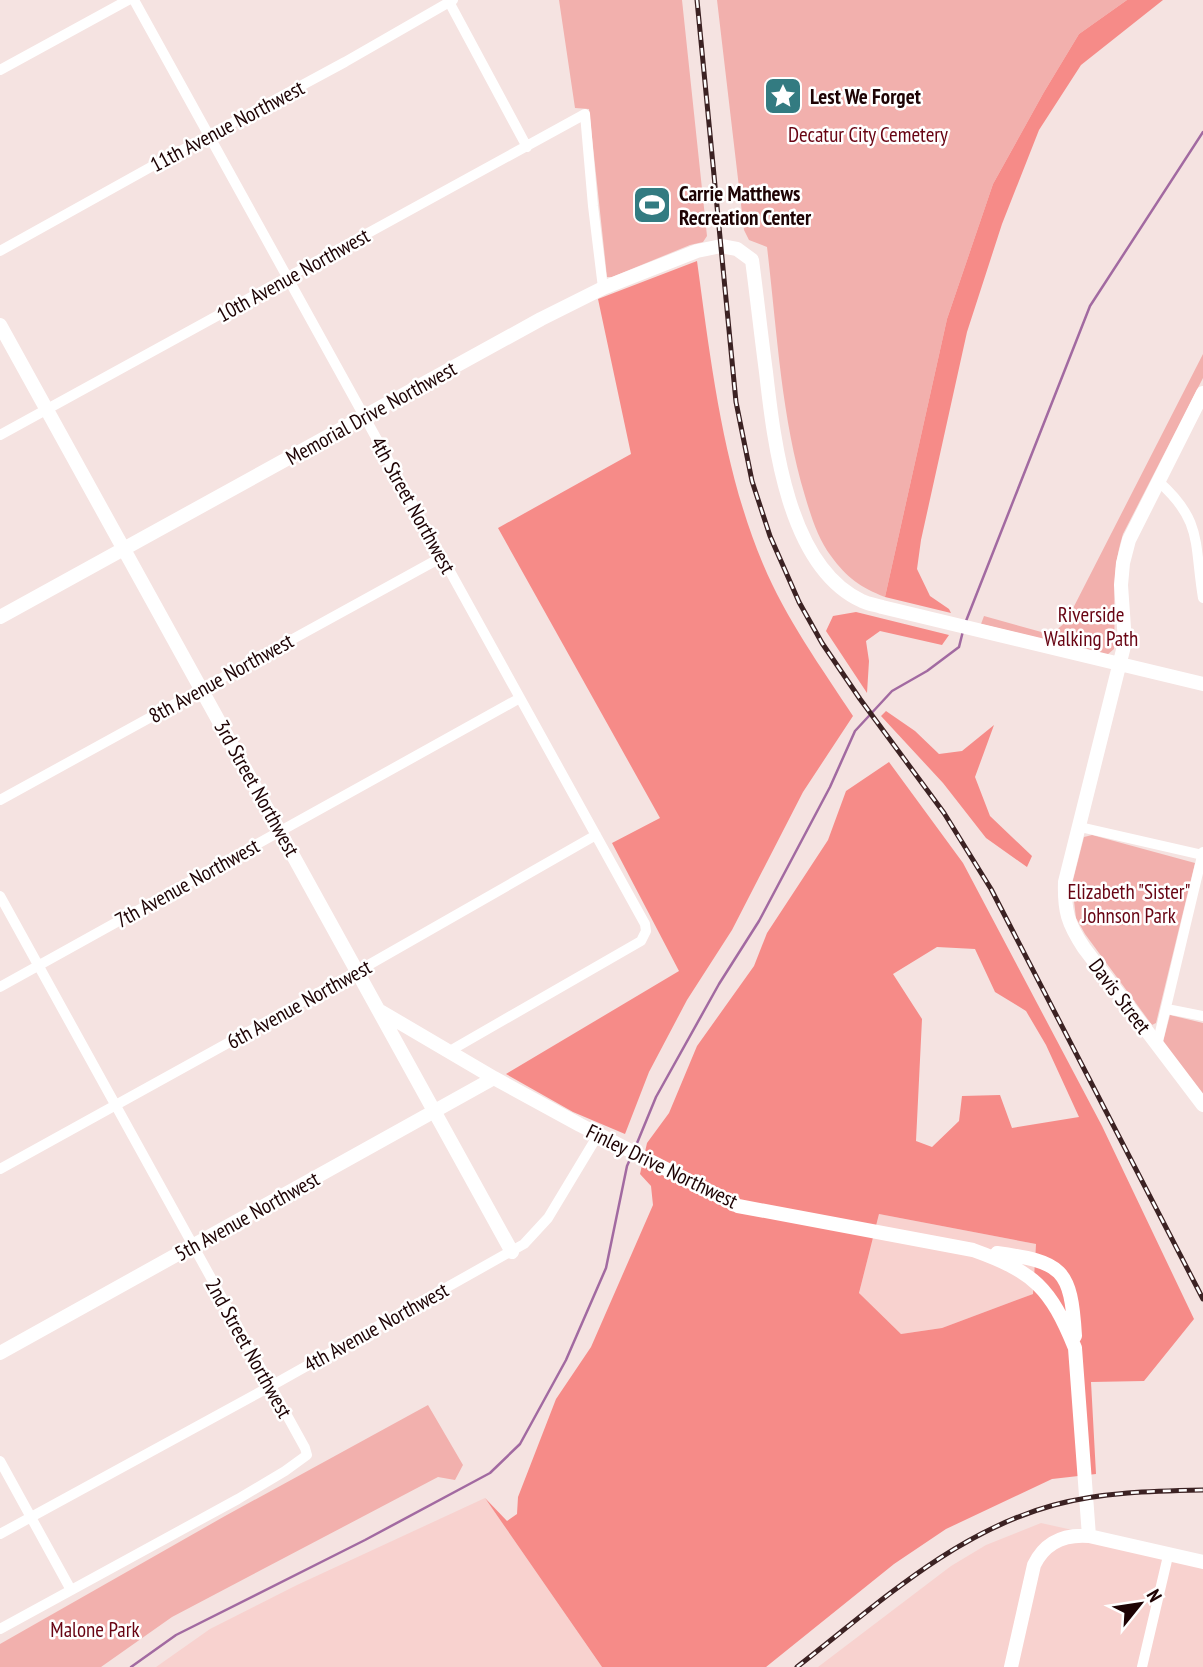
<svg xmlns="http://www.w3.org/2000/svg" width="1203" height="1667" font-family="'PT Sans Narrow',sans-serif">
	<style>
		.built { fill: #f8d2cf }
		.green { fill: #f2b0ad }
		.forest { fill: #f68b88; fill-rule: evenodd }
		.lines { fill: none; stroke-linecap: round; stroke-linejoin: round }
		.stream { stroke: #a26aa1; stroke-width: 2.5 }
		.street { stroke: #fff; stroke-width: 10 }
		.secondary { stroke: #fff; stroke-width: 14 }
		.rail-casing { stroke: #3c2223; stroke-width: 5 }
		.rail { stroke: #fff; stroke-width: 2.5; stroke-dasharray: 8; stroke-linecap: butt }
		.labels { text-anchor: middle; dominant-baseline: central; stroke-width: 5; stroke-linejoin: round; paint-order: stroke }
		.poi-label { font-size: 21px; font-weight: bold; fill: #1e0304; stroke: #fff; text-anchor: start }
		.street-label { font-size: 21px; fill: #1e0304; stroke: #fff }
		.park-label { font-size: 21px; fill: #680413; stroke: #fff }
	</style>
	<rect width="100%" height="100%" fill="#f5e3e1"/>
	<path class="built" d="M879 1214 1036 1244 1033 1294 942 1328 901 1334 859 1293Z
		M485 1498 602 1667H156L210 1629 297 1585Z
		M1041 1523 1203 1559V1667H818L951 1566 986 1545Z"/>
	<path class="green" d="M559 0H682L707 236 703 242 690 245 612 277H607L589 109 575 108Z
		M717 0H1127L1079 34 1044 92 993 184 947 319 885 597C860 587 847 578 831 556 818 539 811 516 805 496 781 416 777 330 767 247L749 240 744 230Z
		M1203 354V378L1123 534C1110 575 1116 607 1114 649L1107 655 981 624 984 616 1045 633 1055 631 1066 622Z
		M1092 835 1195 863 1156 1023 1152 1025 1085 934 1076 918 1072 884 1084 837Z
		M1170 1015 1203 1023V1096L1163 1042Z
		M428 1405 463 1465 455 1480 438 1477 172 1617 101 1667H0V1644L225 1516Z"/>
	<path class="forest" d="M1127 0H1163L1081 65 1039 130 1002 224 967 332 921 540 917 569 930 596 949 609 951 613 885 597 947 319 993 184 1044 92 1079 34Z
		M697 261C711 363 723 469 763 564 786 619 821 667 853 716L803 792 732 930 687 1000 649 1072 625 1134 573 1112 506 1074 679 971 612 843 660 818 498 528 631 454 598 299Z
		M856 612 949 635 942 645 880 631 866 641 869 661 867 693 826 631 833 616Z
		M886 711 915 731 939 754 962 751 994 725 975 777 990 816 1032 856 1027 867 986 838 943 783 881 716Z
		M889 762 963 863 1102 1126 1194 1319 1144 1381 1091 1382 1096 1474 1052 1479 946 1529 894 1564 766 1667H602L485 1498 507 1521 517 1514 518 1497 556 1399 591 1347 653 1205 651 1186 640 1174 647 1143 669 1113 697 1046 754 966 767 933 828 840 846 791ZM937 947 975 949 995 992 1026 1011 1046 1045 1079 1117 1012 1128 1000 1095 962 1096 959 1121 932 1147 916 1141 922 1019 893 974ZM879 1214 1036 1244 1033 1294 942 1328 901 1334 859 1293Z"/>
	<g class="lines">
		<path class="stream" d="M966 621 1090 306 1203 132
			M635 1148 656 1097 719 984 759 921 830 787 855 731 892 691 927 671 959 647 963 631
			M131 1667 176 1635 365 1540 490 1473 520 1444 566 1360 606 1268 627 1166 631 1157"/>
		<path class="street" d="M134 0 645 924 646 931 641 941 448 1052
			M448 0 527 147
			M0 70 128 0
			M0 251 158 163 345 62 453 0
			M0 435 585 114 593 206 603 288
			M1159 482C1203 521 1194 544 1203 598
			M0 800 442 557
			M1080 827 1202 855
			M0 896 305 1448 307 1455 285 1471 238 1499 0 1629
			M0 987 520 698
			M1167 1009 1203 1016
			M1157 1045 1203 852
			M0 1169 358 971 596 835
			M0 1461 71 1590
			M0 1534 271 1386 524 1244 548 1218 598 1135
			M1142 1667 1168 1556"/>
		<path class="secondary" d="M0 325 512 1252
			M1203 393 1129 540 1123 563 1121 585 1125 642 1065 882C1064 911 1068 924 1084 948L1203 1105
			M0 617 541 319 603 288 697 251 721 246 737 249 752 260C757 297 761 335 766 372 774 443 788 567 862 601 868 604 876 605 882 607L1203 684
			M380 1011 494 1078 580 1125 738 1206 973 1250C1034 1272 1050 1287 1075 1348L1089 1536
			M997 1253C1062 1262 1071 1268 1075 1336
			M0 1353 494 1078
			M1011 1667 1034 1565C1045 1542 1064 1534 1089 1536L1203 1562"/>
		<defs>
			<path id="rail" d="M697 0 736 402 752 481 770 536 799 602 822 643 860 699 944 813 991 889 1203 1299
				M797 1667C877 1605 954 1532 1054 1505 1102 1492 1153 1491 1203 1490"/>
		</defs>
		<use href="#rail" class="rail-casing"/>
		<use href="#rail" class="rail"/>
	</g>
	<defs>
		<symbol id="sight-square" viewBox="-11 -11 22 22"><rect x="-9" y="-9" width="18" height="18" rx="4" fill="#337b81" stroke="#fff"/><path d="M0-6L1.8-2.2L6-1.7L2.9 1.2L3.7 5.4L0 3.3L-3.7 5.4L-2.9 1.2L-6-1.7L-1.8-2.2Z" fill="#fff"/></symbol>
		<symbol id="stadium-square" viewBox="-11 -11 22 22"><rect x="-9" y="-9" width="18" height="18" rx="4" fill="#337b81" stroke="#fff"/><path d="M0-5a6.5 5 0 1 0 0 10a6.5 5 0 1 0 0-10ZM-3.5-1.8h7v3.6h-7Z" fill="#fff"/></symbol>
	</defs>
	<g fill-rule="evenodd">
		<use href="#sight-square" x="761" y="74" width="44" height="44"/>
		<use href="#stadium-square" x="630" y="183" width="44" height="44"/>
	</g>
	<g class="labels">
		<g class="poi-label">
			<text x="810" y="96">Lest We Forget</text>
			<text x="679" y="193">Carrie Matthews<tspan x="679" dy="24">Recreation Center</tspan></text>
		</g>
		<g class="street-label">
			<text transform="translate(227 126) rotate(-28)">11th Avenue Northwest</text>
			<text transform="translate(293 275) rotate(-29)">10th Avenue Northwest</text>
			<text transform="translate(371 413) rotate(-29)">Memorial Drive Northwest</text>
			<text transform="translate(413 505) rotate(61)">4th Street Northwest</text>
			<text transform="translate(221 678) rotate(-29)">8th Avenue Northwest</text>
			<text transform="translate(257 788) rotate(61)">3rd Street Northwest</text>
			<text transform="translate(187 883) rotate(-29)">7th Avenue Northwest</text>
			<text transform="translate(1120 996) rotate(53)">Davis Street</text>
			<text transform="translate(299 1004) rotate(-29)">6th Avenue Northwest</text>
			<text transform="translate(662 1166) rotate(26)">Finley Drive Northwest</text>
			<text transform="translate(247 1216) rotate(-29)">5th Avenue Northwest</text>
			<text transform="translate(376 1327) rotate(-29)">4th Avenue Northwest</text>
			<text transform="translate(249 1348) rotate(61)">2nd Street Northwest</text>
		</g>
		<g class="park-label">
			<text x="868" y="134">Decatur City Cemetery</text>
			<text x="1091" y="614">Riverside<tspan x="1091" dy="24">Walking Path</tspan></text>
			<text x="1129" y="891">Elizabeth "Sister"<tspan x="1129" dy="24">Johnson Park</tspan></text>
			<text x="95" y="1629">Malone Park</text>
		</g>
	</g>
	<g transform="translate(1140 1604) rotate(60)" stroke="#ffffff" stroke-width="5" paint-order="stroke">
	<path d="M0-5L12 26L0 18L-12 26Z" fill="#1e0304"/>
	<text y="-10" font-size="19" font-weight="bold" text-anchor="middle" fill="#1e0304">N</text>
	</g>
</svg>
